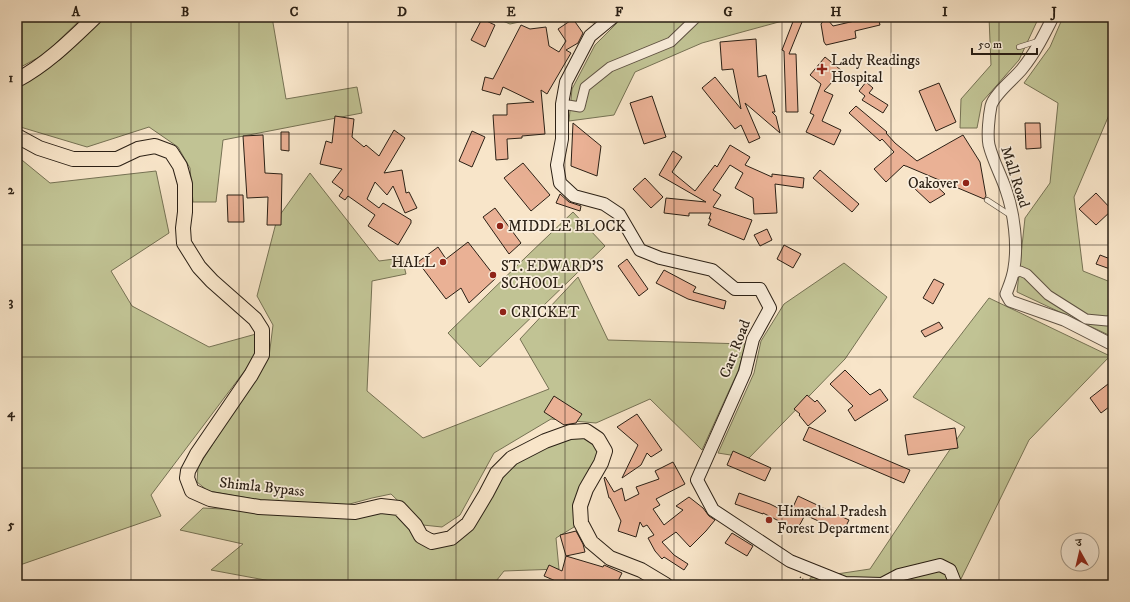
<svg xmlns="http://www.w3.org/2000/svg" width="1130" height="602" font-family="'IM FELL DW Pica','Noto Serif Devanagari',serif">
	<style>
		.green { fill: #c1c394; stroke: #767254 }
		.building { fill: #eab195; stroke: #2b2015 }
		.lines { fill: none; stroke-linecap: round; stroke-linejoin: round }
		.service-casing { stroke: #5e5142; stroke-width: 6 }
		.minor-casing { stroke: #5e5142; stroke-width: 11 }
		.tertiary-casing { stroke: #5e5142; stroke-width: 13 }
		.secondary-casing { stroke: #2b2015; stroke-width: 14 }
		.trunk-casing { stroke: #2b2015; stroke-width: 16 }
		.path { stroke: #2b2015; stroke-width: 1.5; stroke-dasharray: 1 2; stroke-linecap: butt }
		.service { stroke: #faeedc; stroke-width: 4.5 }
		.minor { stroke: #faeedc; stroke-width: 9 }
		.tertiary { stroke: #faeedc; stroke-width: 11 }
		.secondary { stroke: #faeedc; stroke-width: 12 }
		.trunk { stroke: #f8e5c9; stroke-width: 14 }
		.grid { fill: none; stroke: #2b2015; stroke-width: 1; stroke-opacity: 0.55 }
		.poi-dot { fill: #8f2418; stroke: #faeedc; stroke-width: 1.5 }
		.labels { text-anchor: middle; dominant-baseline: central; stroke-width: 3.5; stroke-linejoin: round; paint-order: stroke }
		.poi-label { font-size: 15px; fill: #2b2015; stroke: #faeedc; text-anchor: start }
		.street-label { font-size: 15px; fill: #2b2015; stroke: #faeedc }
		.neatline { fill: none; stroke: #2b2015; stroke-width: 1.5 }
		.grid-label { font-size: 13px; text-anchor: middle; font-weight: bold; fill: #2b2015 }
	</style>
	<rect width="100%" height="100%" fill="#f8e5c9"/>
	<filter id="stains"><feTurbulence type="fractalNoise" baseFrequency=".005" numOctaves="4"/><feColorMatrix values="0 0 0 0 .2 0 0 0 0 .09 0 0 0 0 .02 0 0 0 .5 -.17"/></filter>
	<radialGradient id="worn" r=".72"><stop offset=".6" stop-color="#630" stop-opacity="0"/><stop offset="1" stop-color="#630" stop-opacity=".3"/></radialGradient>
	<path class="green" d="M17 17H83L45 54 17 69Z
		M104 17H272L286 99 357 87 362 113 223 140 216 202H193L190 168 178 147 149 127 87 147 17 126V86L61 59Z
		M493 17H543L510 24Z
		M563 17H601L594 23Z
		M623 17H797L702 43 635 72 614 115 569 121 572 89 595 45Z
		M989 17H1039L1019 60 982 102 977 128H960L961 99 991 65Z
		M1063 17H1113V115H1109L1074 197 1083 271 1113 283V337L1017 292 1025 218 1050 183 1058 103 1024 83 1050 47Z
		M17 156 50 183 156 171 169 233 111 271 132 306 209 347 256 334 255 357 151 495 161 516 17 566Z
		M310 173 379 261 402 258 406 274 372 281 367 391 423 438 549 389 520 339 578 277 608 340 746 344 738 371 702 450 650 399 596 423 551 419 494 453 460 515 442 527 423 525 391 494 372 498 346 505 271 502 208 491 197 482 198 467 269 357 273 325 257 296 277 219Z
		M573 212 605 246 480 367 448 333 527 256Z
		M844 263 887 297 845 359 749 458 718 453 754 373 761 341 784 304Z
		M989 298 1110 356 1029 440 958 585H811L810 578 870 569 965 427 913 397Z
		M586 435 601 453 577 505 574 527 556 538 559 569 504 571 493 585H292L211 570 243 544 180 530 203 508 355 516 381 510 398 512 420 540H453L490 495 515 461 548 444Z"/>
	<path class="building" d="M872 17H878L880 25 855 31 856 38 826 45 824 42 821 24 824 20H828L833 26Z
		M482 19 495 25 485 47 471 40Z
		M573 19 583 33 578 43 566 50 571 53 547 94 541 90 545 134 522 136V138L507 139 508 159 496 160 493 115H507V104L534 102 503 87 500 95 482 90 485 77 493 79 521 25 530 29 546 27 549 46 559 52 566 41 558 29Z
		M794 19 802 22 789 54H796L798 112H786L784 51 782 50Z
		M756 39 758 77 766 75 775 112H772L776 116 780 133 745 103 760 138 749 143 741 125 735 129 702 88 715 77 741 109 733 69 722 70 720 42Z
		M825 57 842 71 824 91 833 95 822 121 841 130 834 145 806 132 814 115 810 113 821 84 810 75Z
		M866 82 873 88 869 93 888 105 883 113 862 100 865 96 859 91Z
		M939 83 956 122 936 131 919 91Z
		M652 96 666 137 644 144 630 103Z
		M856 106 887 132 886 133 895 143 917 161 963 135 980 162 986 196 984 199 906 166H905L904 165 886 182 874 169 894 152 882 139 880 141 849 113Z
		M335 116 354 119 352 137 364 147 366 145 379 156 394 130 405 138 384 173 402 170 406 193 409 192 417 208 405 213 393 186 387 195 375 182 367 199 379 208 383 203 411 220V223L398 245 368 226 375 215 348 196 345 200 339 196 343 190 332 182 342 169 320 164 326 141 332 143Z
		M573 123 601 146 597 176 571 166Z
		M1025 123H1040L1041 148 1026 149Z
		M472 131 485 137 472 167 459 161Z
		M281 132H289V151L281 150Z
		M263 135 265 173 282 174 281 225H267L268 197 247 198 243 136Z
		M730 145 750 157 745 165 772 177V174L804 178 803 188 775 184 777 213 754 214 753 198 735 188 743 173 730 165 713 190 721 195 713 207 752 220 744 240 708 225 711 219H709L711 213H689V216L664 213 666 198 706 202 659 175 673 151 682 157 672 172 695 191 715 165 717 167Z
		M523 163 550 195 531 211 504 178Z
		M820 170 859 204 852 212 813 178Z
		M645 178 663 197 651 208 633 189Z
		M928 178 945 194 930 203 914 188Z
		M1096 193 1112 210 1096 225 1079 209Z
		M560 194 569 202 581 206 580 211 556 203Z
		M227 195H243L244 222H228Z
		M495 208 521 243 509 254 483 217Z
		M767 229 772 240 760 246 754 235Z
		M468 242 496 278 469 303 461 288 446 299 418 262 438 247 446 259Z
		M784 245 801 254 793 268 777 259Z
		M1100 255 1113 260V270L1096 264Z
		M627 259 648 289 639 296 618 266Z
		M664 270 696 287 693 292 726 301 724 309 688 299 656 283Z
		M934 279 944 284 933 304 923 298Z
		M939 322 943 328 925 337 921 331Z
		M845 370 870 395 880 389 888 400 855 421 848 410 853 406 830 384Z
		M1108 384 1113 391V404L1101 413 1090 398Z
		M807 395 815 402 817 400 826 411 808 426 799 415 800 414 794 409Z
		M554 396 582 414 576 423 564 425 544 412Z
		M637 414 662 450 651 457 647 453 641 465 622 478 638 445 617 427Z
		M809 427 910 470 904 483 803 440Z
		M955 428 958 448 908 455 905 435Z
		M733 451 771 468 765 481 727 465Z
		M673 462 685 484 656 499 660 505 653 509 664 525 683 510 676 506 689 497 703 508 709 516 715 520 706 531 690 547 676 532 662 542 674 555 688 564 684 570 664 557 662 559 655 551 648 538 654 535 647 525 643 527 640 522 636 537 618 531 621 521 610 498H609L604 478 605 477 614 492 622 488 625 501 639 494 636 487 659 479 655 471Z
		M739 493 770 504 790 514 798 496 849 520 843 532 805 515 797 530 763 513V514L735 504Z
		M576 531 583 544 585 552 566 556 560 535Z
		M732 533 753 546 747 556 725 543Z
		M566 556 603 567 604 565 622 573 616 585H565L544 576 549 565 562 571Z"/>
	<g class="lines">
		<defs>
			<path id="service" d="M1019 47 1038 41
				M987 200 1010 215"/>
			<path id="minor" d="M562 104 580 107 585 87 610 67 671 42 697 17
				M1013 274 1020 271 1027 274 1048 295 1086 319 1107 321 1113 320"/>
			<path id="tertiary" d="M1053 17C1044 35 1035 53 1022 69 1014 79 994 94 991 106 989 116 987 135 989 145 993 161 1001 175 1006 190 1014 213 1018 245 1014 268 1013 277 1009 286 1006 294L1010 301 1064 320 1113 345"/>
			<path id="secondary" d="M613 17 590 36 566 82 562 104V139L557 165 560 183 574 196 604 204 619 214 640 250 660 258 712 270 735 289H760L770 308 753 339 745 372 697 480 713 510 790 561 845 583 882 584 899 575 940 565 950 570 956 585"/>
			<path id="trunk" d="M17 80C47 64 71 40 95 17
				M17 136 39 148 73 159H117L138 149 155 146 171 152 180 166 185 184V212L183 228 184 243 199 267 212 281 255 319 262 330V355L251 375 197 454 188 471 187 478 192 491 210 499 259 507 355 512 381 506 399 508 415 525 421 536 432 542 451 538 468 524 486 494 497 473 512 458 545 441 570 432 586 431 598 439 605 451 601 463 586 489 580 506 581 523 591 542 610 558 641 570 666 585"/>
		</defs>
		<use href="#service" class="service-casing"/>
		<use href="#minor" class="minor-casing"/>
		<use href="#tertiary" class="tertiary-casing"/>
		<use href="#secondary" class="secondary-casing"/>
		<use href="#trunk" class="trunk-casing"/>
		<path class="path" d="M800 577 810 585"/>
		<use href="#service" class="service"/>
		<use href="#minor" class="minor"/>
		<use href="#tertiary" class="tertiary"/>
		<use href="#secondary" class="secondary"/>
		<use href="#trunk" class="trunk"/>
	</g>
	<path class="grid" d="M131 17V585M239 17V585M348 17V585M456 17V585M565 17V585M674 17V585M782 17V585M891 17V585M999 17V585M17 134H1113M17 245H1113M17 357H1113M17 468H1113"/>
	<g class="poi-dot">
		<path d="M820 63h4v4h4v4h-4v4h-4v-4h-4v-4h4z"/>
		<circle cx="966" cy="183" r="4"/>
		<circle cx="500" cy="226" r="4"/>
		<circle cx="443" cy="262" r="4"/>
		<circle cx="493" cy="275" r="4"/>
		<circle cx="503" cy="312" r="4"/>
		<circle cx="769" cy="520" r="4"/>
	</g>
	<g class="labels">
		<g class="poi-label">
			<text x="831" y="60">Lady Readings<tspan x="831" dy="17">Hospital</tspan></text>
			<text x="958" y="183" text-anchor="end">Oakover</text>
			<text x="508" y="226">MIDDLE BLOCK</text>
			<text x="435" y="262" text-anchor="end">HALL</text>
			<text x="501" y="266">ST. EDWARD'S<tspan x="501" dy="17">SCHOOL</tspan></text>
			<text x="511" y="312">CRICKET</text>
			<text x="777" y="511">Himachal Pradesh<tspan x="777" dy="17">Forest Department</tspan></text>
		</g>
		<g class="street-label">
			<text transform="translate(1015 177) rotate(72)">Mall Road</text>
			<text transform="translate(735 349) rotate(-69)">Cart Road</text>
			<text transform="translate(262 487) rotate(6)">Shimla Bypass</text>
		</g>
	</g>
	<rect width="1130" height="602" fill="none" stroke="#f8e5c9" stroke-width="44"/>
	<g transform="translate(1080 552) rotate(352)"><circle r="19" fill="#faeedc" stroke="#a79c8c"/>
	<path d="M0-3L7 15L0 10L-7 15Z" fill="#8f2418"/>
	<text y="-6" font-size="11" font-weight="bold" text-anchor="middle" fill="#2b2015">उ</text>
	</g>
	<path d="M972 48v6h65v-6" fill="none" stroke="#2b2015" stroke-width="2"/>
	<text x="978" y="48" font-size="12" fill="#2b2015" stroke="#faeedc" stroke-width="3" paint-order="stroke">50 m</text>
	<rect x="22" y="22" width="1086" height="558" class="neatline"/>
	<g class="grid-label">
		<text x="76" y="16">A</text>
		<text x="185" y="16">B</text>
		<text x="294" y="16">C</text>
		<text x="402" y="16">D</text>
		<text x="511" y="16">E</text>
		<text x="619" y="16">F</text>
		<text x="728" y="16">G</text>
		<text x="836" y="16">H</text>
		<text x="945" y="16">I</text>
		<text x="1054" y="16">J</text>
		<text x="11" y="82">1</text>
		<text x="11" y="194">2</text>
		<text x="11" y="306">3</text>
		<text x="11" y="417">4</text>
		<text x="11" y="529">5</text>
	</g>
	<rect width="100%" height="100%" filter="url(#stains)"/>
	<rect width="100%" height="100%" fill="url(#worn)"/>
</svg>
